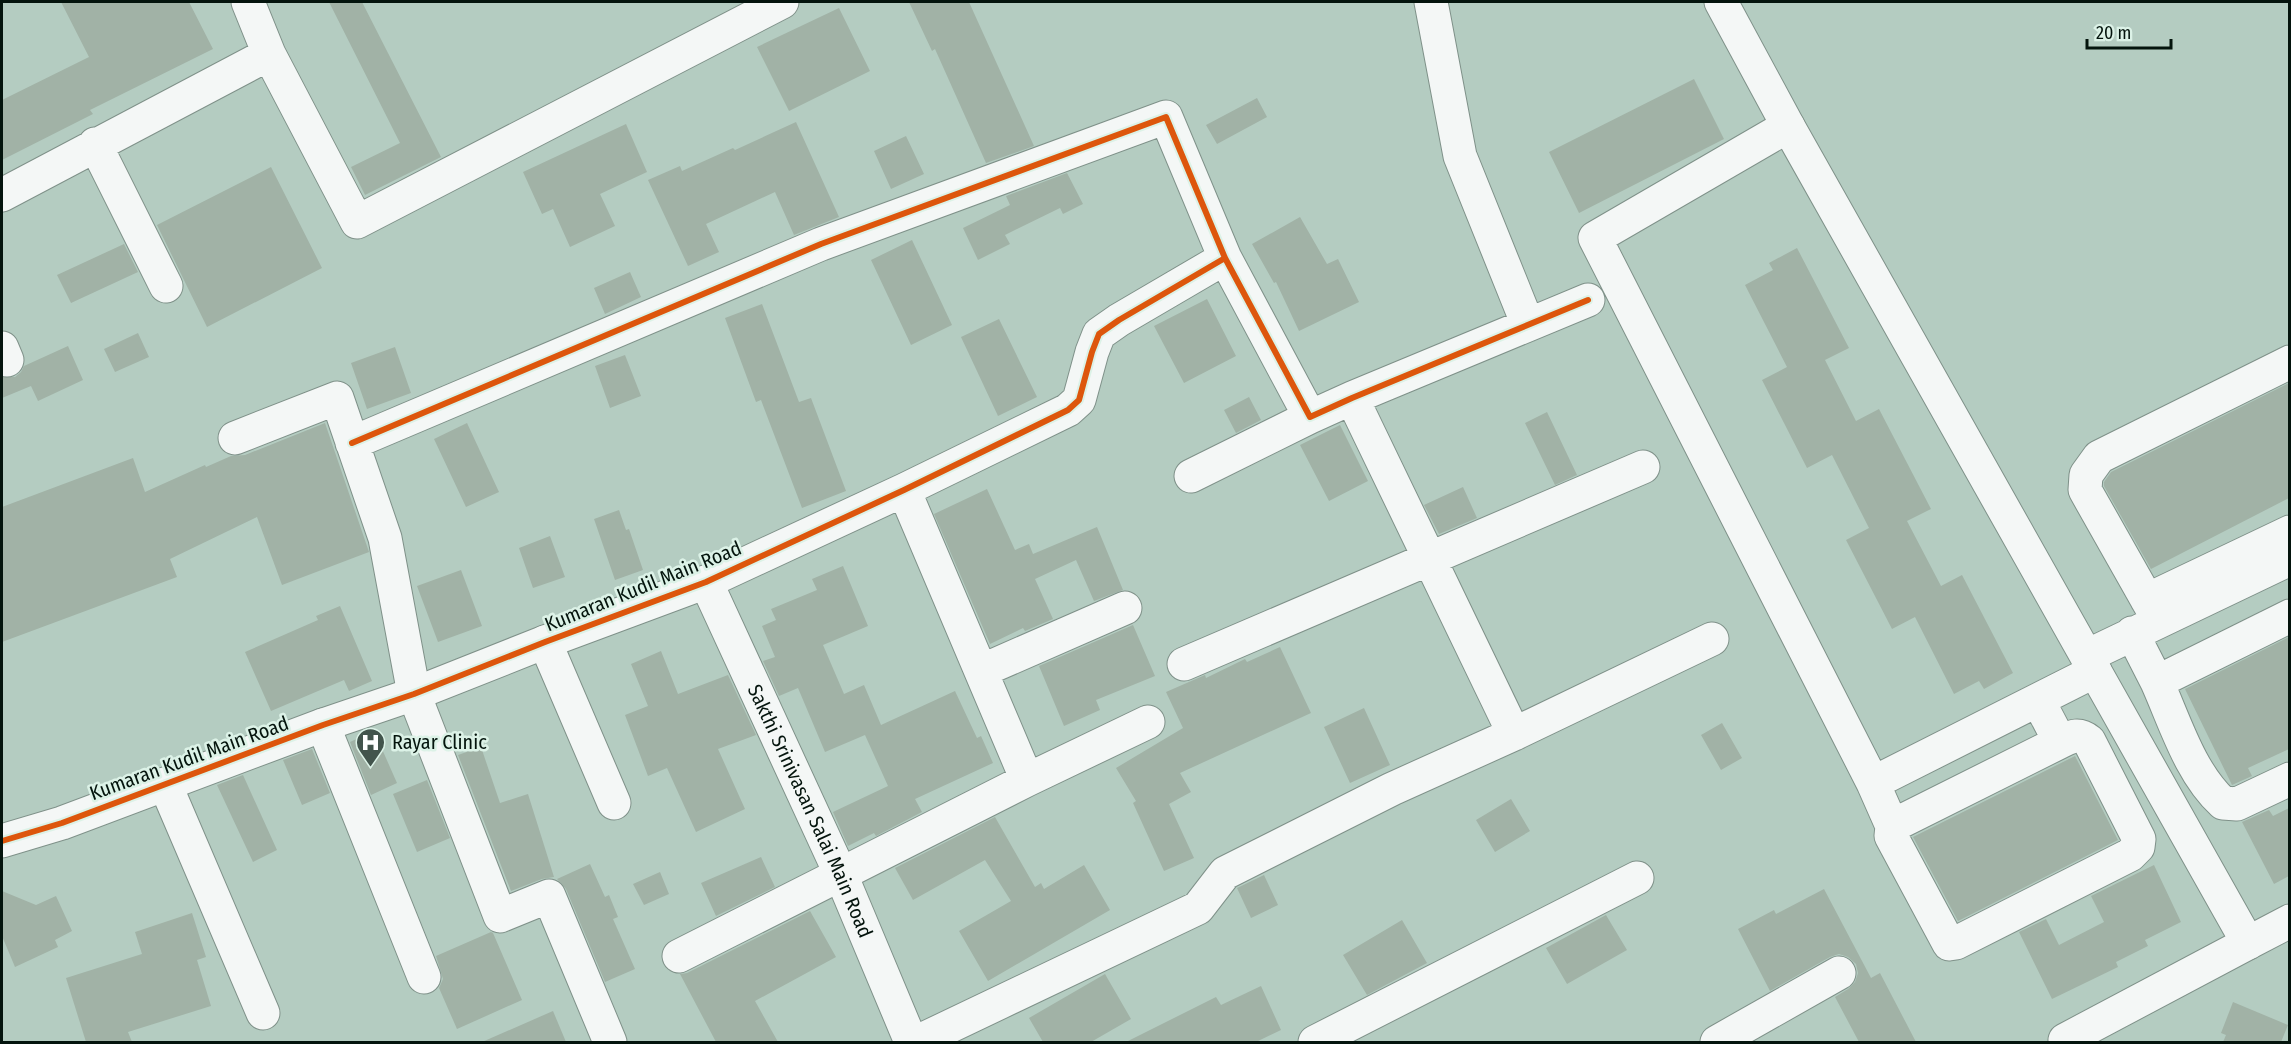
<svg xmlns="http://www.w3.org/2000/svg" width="2291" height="1044" font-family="'Fira Sans Condensed',sans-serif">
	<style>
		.building { fill: #a1b2a6 }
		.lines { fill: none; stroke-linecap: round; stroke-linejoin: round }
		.street-casing { stroke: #7f9189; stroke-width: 35 }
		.secondary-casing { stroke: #7f9189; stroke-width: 35 }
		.street { stroke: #f4f7f6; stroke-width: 33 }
		.secondary { stroke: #f4f7f6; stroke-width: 33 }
		.cycleway-casing { stroke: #dcf2e7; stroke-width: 10 }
		.cycleway { stroke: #dd560c; stroke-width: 6 }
		.labels { text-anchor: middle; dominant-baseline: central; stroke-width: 5; stroke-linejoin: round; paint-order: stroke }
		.street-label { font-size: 20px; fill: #04140d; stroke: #dcf2e7 }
		.poi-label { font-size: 20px; fill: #04140d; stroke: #dcf2e7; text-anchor: start }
	</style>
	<rect width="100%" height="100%" fill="#b4ccc1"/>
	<path class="building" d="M61 2H189L213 49 90 110 93 114 2 160V100L89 57Z
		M329 2H362L441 157 365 195 351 167 400 143Z
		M909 2H969L1034 146 986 163 935 49 932 51Z
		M839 8 870 71 789 111 757 47Z
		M1694 79 1724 139 1579 213 1549 152Z
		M1257 98 1267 117 1217 144 1206 125Z
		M796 122 839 217 794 235 775 192 706 224 719 252 688 266 648 180 680 166 682 171 733 148 735 150Z
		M626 124 647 172 600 194 615 226 570 247 553 209 542 214 523 172Z
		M906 136 924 174 891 189 874 151Z
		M271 167 322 268 207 327 157 225Z
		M1067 173 1083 204 1063 214 1060 208 1005 235 1010 244 978 260 963 228 1010 205 1006 196Z
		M1300 217 1327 264 1338 259 1359 302 1299 331 1276 282 1274 283 1252 244Z
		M912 240 952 325 911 345 871 260Z
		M124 244 138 272 71 303 57 275Z
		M1797 248 1849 348 1825 360 1856 421 1879 409 1931 509 1907 521 1941 586 1962 575 2013 673 1984 689 1979 681 1954 694 1915 617 1892 629 1846 540 1869 528 1832 455 1807 468 1762 380 1787 367 1745 285 1773 270 1769 263Z
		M630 272 641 297 605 314 594 288Z
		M1207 299 1236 356 1184 383 1154 326Z
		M762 304 799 402 811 398 846 491 802 508 761 400 756 402 725 318Z
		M999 319 1037 397 998 416 961 337Z
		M138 333 149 357 115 372 104 349Z
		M68 346 83 380 38 401 31 386 2 398V377H15L21 372 24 366Z
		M395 347 411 393 367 409 351 363Z
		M625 355 641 396 610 408 595 366Z
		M2289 383V498L2151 569 2104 486V482L2111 472Z
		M1249 397 1261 420 1236 433 1224 410Z
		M1547 412 1577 475 1555 485 1525 423Z
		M325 423 369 552 282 585 257 517 170 559 177 577 2 642V507L133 458 145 492 205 465 206 467 231 456 245 455Z
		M467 423 499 492 466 507 434 439Z
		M1340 425 1368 481 1329 501 1300 445Z
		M1463 487 1477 518 1439 534 1424 505Z
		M987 489 1015 550 1029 544 1033 554 1097 527 1123 590 1094 601 1076 560 1035 579 1053 619 1025 631 1023 628 990 644 934 514Z
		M619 510 626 530 629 529 643 570 615 580 594 519Z
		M550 536 565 577 533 588 519 548Z
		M843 566 868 626 823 645 844 694 864 685 881 725 955 691 977 738 981 736 993 763 915 799 922 812 876 836 874 833 848 846 833 812 888 786 865 735 825 752 798 688 779 696 763 661 775 657 762 626 776 620 771 609 817 590 812 579Z
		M461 570 482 626 438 642 417 586Z
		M340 606 372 681 349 691 344 680 271 711 245 652 318 620 316 616Z
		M1133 625 1155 676 1096 700 1100 710 1064 726 1039 666Z
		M2289 637V749L2248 768 2252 776 2232 785 2185 689Z
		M1280 647 1311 713 1180 773 1191 792 1169 804 1194 858 1164 871 1133 803 1136 801 1116 768 1183 728 1166 692 1205 675 1206 678 1245 659 1247 662Z
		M661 651 678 694 728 675 756 735 718 749 745 809 696 832 667 768 648 776 625 715 648 706 631 664Z
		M1364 708 1390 765 1350 783 1324 727Z
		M1722 723 1742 758 1721 770 1701 735Z
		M374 731 397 783 371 795 350 742Z
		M481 747 500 803 528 794 554 877 542 879 511 891 458 755Z
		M312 749 330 793 302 805 283 760Z
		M2075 756 2118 840 1958 921 1913 837Z
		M243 775 277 850 253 862 217 785Z
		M427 780 450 838 417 852 393 794Z
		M1511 799 1530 831 1495 852 1476 820Z
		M2289 808V876L2274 884 2242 822 2269 810 2273 816Z
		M995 817 1035 887 1041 883 1044 889 1084 865 1110 910 988 981 959 931 1011 901 985 860 913 900 895 868Z
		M761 857 775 887 716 916 701 883Z
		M590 864 605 897 609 895 618 917 613 919 635 969 605 982 566 889 557 879Z
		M2154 865 2181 922 2145 940 2148 946 2116 962 2118 967 2052 999 2019 932 2046 919 2059 945 2104 922 2091 896Z
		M660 872 669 894 644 905 633 884Z
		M1264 875 1278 905 1251 918 1237 888Z
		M1824 889 1871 978 1880 973 1916 1042H1859L1835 997 1848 989 1855 982 1858 973 1856 964 1848 957 1839 954 1830 957 1770 991 1738 929 1774 910 1776 914Z
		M2 891 36 905 56 896 72 931 55 940 58 947 15 967 2 936Z
		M810 911 836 957 755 1001 778 1042H716L680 974 687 973Z
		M192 913 206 957 197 960 211 1006 128 1032 132 1042H86L66 978 142 954 135 932Z
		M1606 915 1627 950 1567 984 1546 948Z
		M1402 920 1427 963 1367 995 1343 955Z
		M491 932 493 933 522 1000 457 1029 439 988 443 979 436 956Z
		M1105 974 1131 1019 1091 1042H1043L1029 1018Z
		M1261 986 1281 1030 1256 1042H1126L1216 997 1221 1005Z
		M2233 1002 2288 1025 2281 1042H2223L2226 1035 2221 1033Z
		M553 1011 566 1042H482Z"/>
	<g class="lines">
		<defs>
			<path id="street" d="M248 2 269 54 357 222 782 2
				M1431 2 1460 156 1528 325
				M1788 126 1595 238 1873 783 2095 671
				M95 144 166 286
				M2 195 269 54
				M2 348 7 360
				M235 438 337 398 385 538 414 694 500 916 549 896 610 1042
				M352 443 821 244 1166 117 1225 258 1310 417 1352 398 1588 300
				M1191 476 1310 417
				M904 490 1027 780
				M706 582 904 490 1068 410 1079 400 1092 352 1099 334 1119 320 1225 258
				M2147 600 2290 532
				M2290 616 2157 682C2175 722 2190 773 2223 803L2237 804 2290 779
				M2159 621 2085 490 2086 475 2099 457 2290 362
				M2132 633 2157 682
				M545 642 614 803
				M2087 656 2290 559
				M1184 664 1643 467
				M981 671 1125 608
				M323 725 424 977
				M1514 734 1712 639
				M1873 783 1892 826 1891 836 1949 944 1956 943 2130 855 2138 847 2139 839 2089 741C2078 732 2071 737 2060 742L2038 700
				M165 784 263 1013
				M1892 826 2060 742
				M2248 943 2290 921
				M679 956 1027 780 1148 722
				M917 1042 1198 908 1225 873 1392 789 1514 734 1352 398
				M1315 1042 1637 878
				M1717 1042 1839 973"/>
			<g id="secondary">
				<path d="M1721 2 1788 126 2248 943 2065 1040 2066 1042"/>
				<path id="s1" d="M2 841 62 823 323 725 414 694 545 642 706 582 841 875 911 1042"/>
			</g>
		</defs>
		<use href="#street" class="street-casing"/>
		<use href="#secondary" class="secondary-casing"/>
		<use href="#street" class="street"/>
		<use href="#secondary" class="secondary"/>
		<defs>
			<path id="cycleway" d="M352 443 821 244 1166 117 1225 258 1310 417 1352 398 1588 300
				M2 841 62 823 323 725 414 694 545 642 706 582 904 490 1068 410 1079 400 1092 352 1099 334 1119 320 1225 258"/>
		</defs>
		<use href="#cycleway" class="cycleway-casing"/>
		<use href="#cycleway" class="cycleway"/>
	</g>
	<defs>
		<symbol id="hospital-pin" viewBox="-11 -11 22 30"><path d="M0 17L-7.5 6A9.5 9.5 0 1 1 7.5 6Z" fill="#42544c" stroke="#dcf2e7"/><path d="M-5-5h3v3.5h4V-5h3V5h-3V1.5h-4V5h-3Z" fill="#fff"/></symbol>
	</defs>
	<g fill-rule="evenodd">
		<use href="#hospital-pin" x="354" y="726" width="33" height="45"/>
	</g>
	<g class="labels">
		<g class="street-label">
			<text transform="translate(643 586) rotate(-22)">Kumaran Kudil Main Road</text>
			<text transform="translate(189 758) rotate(-20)">Kumaran Kudil Main Road</text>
			<text stroke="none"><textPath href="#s1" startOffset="1002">Sakthi Srinivasan Salai Main Road</textPath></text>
		</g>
		<g class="poi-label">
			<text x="392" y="742">Rayar Clinic</text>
		</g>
	</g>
	<rect width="2291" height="1044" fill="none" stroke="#04140d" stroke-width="6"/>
	<path d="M2087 39v9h84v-9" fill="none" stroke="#04140d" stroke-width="3"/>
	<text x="2096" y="39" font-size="18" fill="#04140d" stroke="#dcf2e7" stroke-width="4.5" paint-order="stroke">20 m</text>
</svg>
